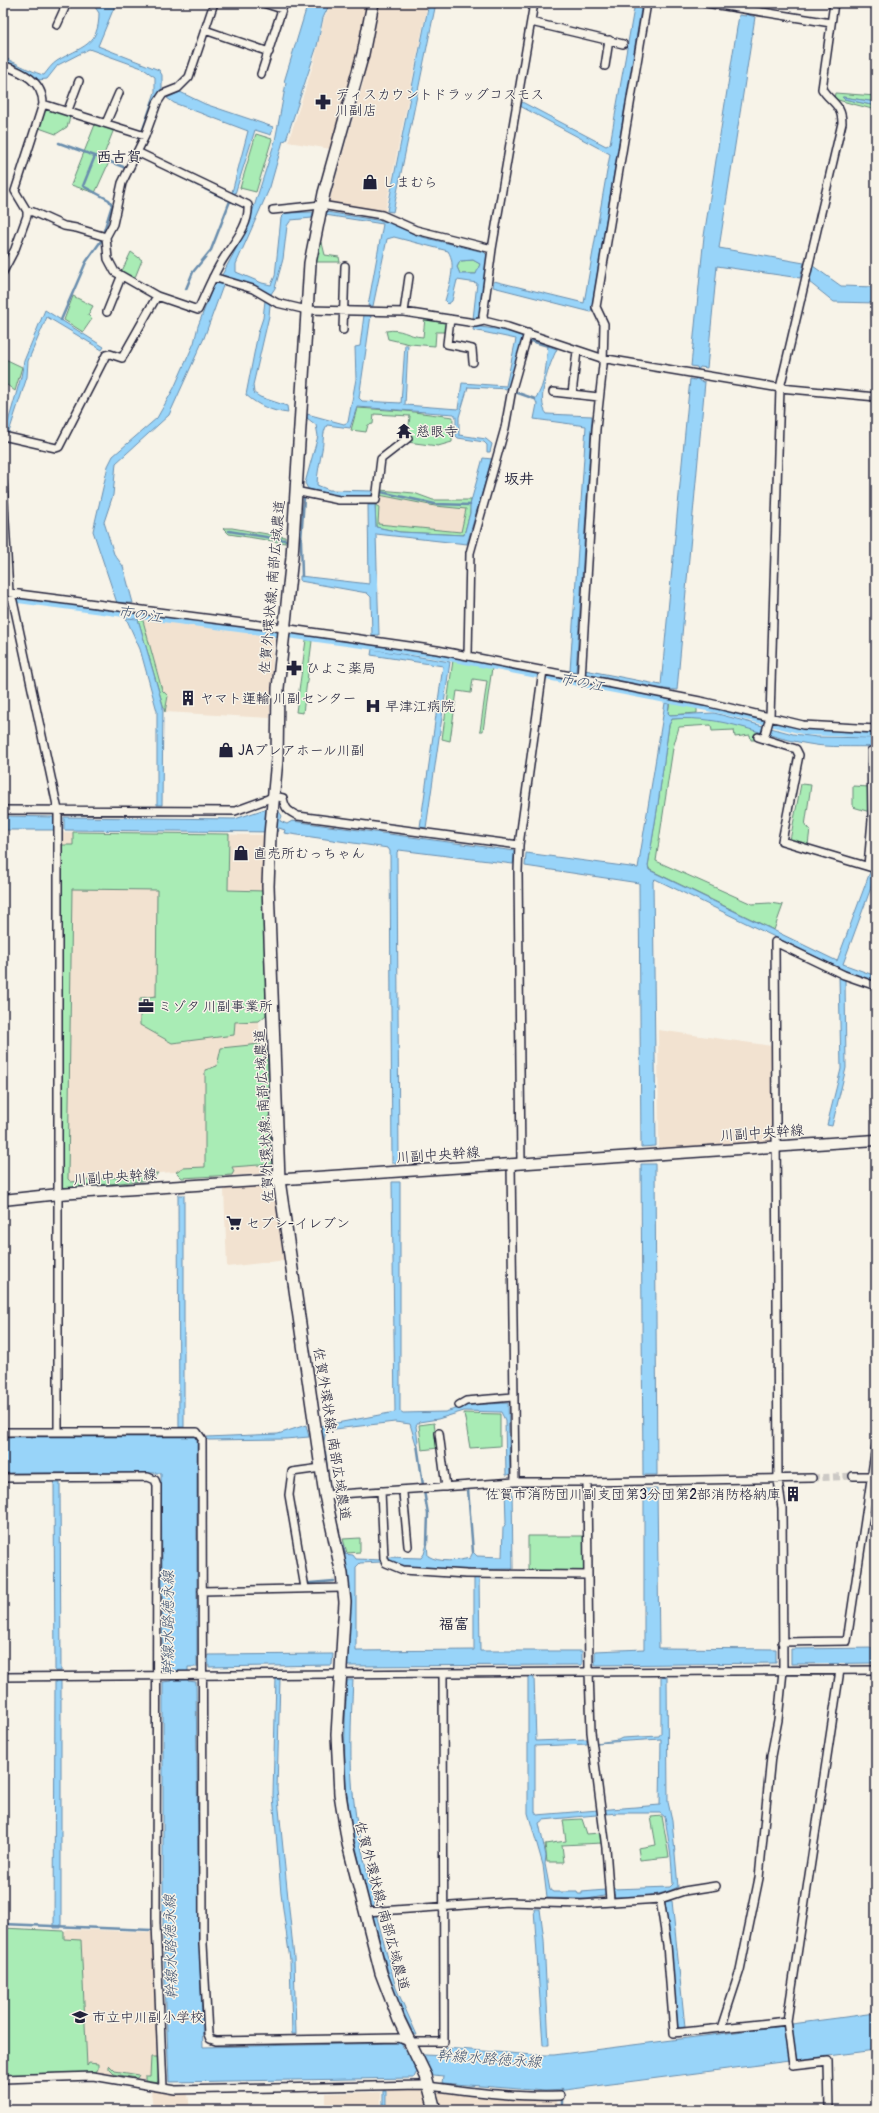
<svg xmlns="http://www.w3.org/2000/svg" width="879" height="2113" font-family="Pangolin,'Klee One',sans-serif">
	<style>
		.built { fill: #f2e2d0 }
		.green { fill: #a9ecb5; stroke: #668778 }
		.water { fill: #98d4f9; stroke: #698dad; fill-rule: evenodd }
		.lines { fill: none; stroke-linecap: round; stroke-linejoin: round }
		.stream { stroke: #698dad; stroke-width: 2.5 }
		.canal { stroke: #98d4f9; stroke-width: 8 }
		.street-tunnel { stroke: #ccc9c5; stroke-width: 7; stroke-dasharray: 7 3.5; stroke-linecap: butt }
		.street-casing { stroke: #22223b; stroke-width: 10 }
		.secondary-casing { stroke: #22223b; stroke-width: 13 }
		.primary-casing { stroke: #22223b; stroke-width: 14 }
		.street { stroke: #f7f3e8; stroke-width: 7 }
		.secondary { stroke: #f7f3e8; stroke-width: 10 }
		.primary { stroke: #f7f3e8; stroke-width: 11 }
		.labels { text-anchor: middle; dominant-baseline: central; stroke-width: 3; stroke-linejoin: round; paint-order: stroke }
		.poi-label { font-size: 14px; fill: #22223b; stroke: #f7f3e8; text-anchor: start }
		.street-label { font-size: 14px; fill: #22223b; stroke: #f7f3e8 }
		.neighbourhood-label { font-size: 15px; font-weight: bold; fill: #22223b; stroke: #f7f3e8 }
		.water-label { font-size: 15px; font-style: italic; fill: #455774; stroke: #f7f3e8 }
	</style>
	<rect width="100%" height="100%" fill="#f7f3e8"/>
	<filter id="ink" filterUnits="userSpaceOnUse"><feTurbulence type="fractalNoise" baseFrequency=".025" numOctaves="2"/><feDisplacementMap in="SourceGraphic" scale="8" xChannelSelector="R" yChannelSelector="G"/><feConvolveMatrix kernelMatrix="1 2 1 2 8 2 1 2 1" color-interpolation-filters="sRGB"/></filter>
	<g filter="url(#ink)">
		<path class="built" d="M331 3H367L360 47 331 149 288 142 314 62 324 19Z
			M379 3H428L385 211 329 202 363 83Z
			M379 495 435 506 466 508 461 532 378 524Z
			M142 617 274 634 270 718 165 712 168 696 162 690Z
			M62 832 265 835 264 891 266 1015 259 1021 260 1044 267 1051 272 1164 261 1174 182 1178 176 1172 158 1173 152 1180 64 1188 61 1186Z
			M658 1030 772 1046 773 1142 659 1149Z
			M263 1186 275 1196 286 1260 227 1267 224 1189Z
			M3 1928 64 1931 68 1929 153 1932 158 2082 114 2074 86 2072 3 2075Z
			M387 2089H423L428 2110H387Z
			M151 2090 188 2094 190 2110H153Z
			M381 2092V2110H325V2093Z
			M438 2092 557 2099V2110H441Z"/>
		<path class="green" d="M835 93 876 96V102L843 97 844 99 876 106V110L834 99Z
			M46 108 71 114 67 127 56 134 39 128Z
			M96 122 114 129 103 157 110 160 95 193 71 185Z
			M256 134 272 139 256 192 240 188Z
			M319 243H322L325 255 339 257 340 262H316Z
			M131 252 142 260 134 280 121 273Z
			M473 260 480 264 477 274H460L457 267 460 261Z
			M73 296 93 306 88 315 92 319 83 332 64 320Z
			M425 318 447 322 445 332H436L435 346 410 344 388 339 386 331C403 328 406 336 423 337Z
			M3 358 22 367 15 391 3 382Z
			M357 408 406 411 453 417 452 442 438 446 407 442 410 416 374 414 373 424 368 425 366 432 351 430Z
			M380 490 414 493 433 500H471L470 513 464 535 400 532 376 527 375 505 379 507 378 524 461 532 466 509 435 506 379 495Z
			M223 528H232L285 537V543L229 534Z
			M142 617 162 690 168 696 165 712 138 619Z
			M306 640 312 641 303 713 296 712Z
			M453 660 492 668 483 731H480L487 681 473 679 471 693 457 691 450 741 442 739Z
			M670 701 697 707V713L670 715 668 713Z
			M695 717 722 721 759 731 758 740H751L750 735 735 737 734 730 712 731 711 725 679 727 673 748 656 861 752 904 770 903 783 905 774 930 650 870 648 866 658 804 669 725 672 719Z
			M801 784 811 785 805 826 810 829 808 845 790 840Z
			M853 786 869 787 870 812 853 807Z
			M73 832 229 834 228 890 264 891 266 1015 259 1021 235 1022 234 1035 172 1043 140 1025V998L156 996 157 890 72 889 68 1179 71 1182 158 1173 152 1180 64 1188 61 1186 62 845H73Z
			M260 1044 267 1051 272 1164 232 1167 234 1171 232 1175 182 1178 176 1172 182 1168 205 1167V1070L217 1066 221 1048Z
			M464 1413 500 1414V1446L470 1448Z
			M434 1423 438 1448 422 1450 419 1425Z
			M528 1536H584V1573L528 1572Z
			M360 1538V1552L347 1553 343 1539Z
			M662 1816 669 1857 640 1860 638 1848 656 1845 651 1817Z
			M582 1819 587 1834 600 1833 602 1843 562 1845 564 1862H547L545 1844 566 1841 563 1820Z
			M3 1928 64 1931V1939L81 1940 87 2066 89 2063 98 2064V2069L96 2072 3 2075Z
			M151 2057H159L158 2082 145 2080V2076H150Z
			M109 2065 115 2071 139 2075 137 2078 114 2074 109 2069Z"/>
		<path class="water" d="M96 3H116L98 46 159 70 162 75V90L155 99 142 130 155 92V77L142 68 89 49 58 65 47 79 38 80 24 70 3 62V57C11 61 39 75 44 75 48 70 52 64 57 61 81 46 99 47 99 13L95 7Z
			M308 3H330L323 18 317 46 286 140 283 141 270 187 236 264V272L262 283 271 285 275 276 281 218 286 213 313 212 312 218 291 220 287 226 283 259 275 288 271 294 269 316 253 385 254 393 260 397 287 406 288 413C271 411 259 406 246 395L258 333 263 318 266 292 222 275 245 232 253 210 275 141 286 83 284 82Z
			M429 3H436L393 212 387 211Z
			M635 3H642L591 312 493 287 494 281 584 303 610 154 520 106 522 102 606 146 610 144Z
			M746 14 755 17 719 248 804 263 800 278 717 266 707 368 700 367 698 370 697 367 691 366 704 236 739 15 746 16Z
			M180 92 205 104 273 127 271 135 255 130 234 197 231 196 248 131 174 103 167 98Z
			M842 97 876 102V106L844 99Z
			M326 212 389 222 418 236 484 252 488 256 479 317 473 319 477 283 457 280 452 301 448 304 445 301C449 285 457 265 448 251L394 237 387 239 373 306H368L383 224 325 215ZM473 260 480 264 476 274H460L457 267 460 261Z
			M813 266 841 286 876 287V303L834 302 809 282Z
			M222 282 224 283 204 338 169 415 116 463 113 495 104 522 114 554 123 566 133 603H117L93 531 108 466 113 456 157 418 174 388 194 343 198 326 214 284Z
			M45 310 104 347 102 350 47 317 28 361 27 377 9 432 3 431V421L8 422 21 377 24 361Z
			M364 315H371L359 398 362 401 401 403 405 345H408L405 405 458 409 462 383 506 386 516 339 473 330 474 326 508 331 522 336 524 340 509 389 468 387 459 417V435L486 439 492 444 490 452H487V445L484 442 458 438 456 436V417L454 414 357 407 350 428 327 425C322 433 324 441 322 450 320 462 317 473 317 485L329 490 373 491 372 496C353 502 327 494 308 489L305 483 318 436 316 425 307 418V414L344 424 348 422 356 379 355 347 360 346Z
			M548 346 557 349C550 363 535 401 547 414L592 416 576 672 570 671 586 426 534 419 537 404 535 399C546 386 546 362 548 346Z
			M696 377 699 378V381L705 382 677 690 664 689 585 674V670L661 685 690 379 695 380Z
			M483 458 492 459 467 544 376 534 379 635H372L371 597 367 593 300 581V576L369 584 368 505H375L376 527 400 532 464 535 470 513V505Z
			M126 618 138 619 163 706 162 805H157V711L140 649Z
			M372 649 450 662 426 828 420 827 443 666 371 655Z
			M665 703 669 704 668 713 670 715 714 713 793 734 817 737 876 738V864L872 863 876 817 874 747C853 746 830 748 809 744 759 736 726 715 672 719L669 725 658 804 648 866 649 870 837 961 870 872 876 874 843 964 876 976V982L841 969 655 879 653 881 656 1146 641 1147 639 883 525 866 526 853 638 868Z
			M265 809 278 810 282 816 280 821 287 824 292 821 515 851 513 864 399 850 397 852 399 1163H392L390 851 388 848 284 833 285 830 279 828 277 832 64 830V817L235 819Z
			M3 816 54 817V830H3Z
			M839 976 845 978 846 1068 832 1126 827 1125 841 1069Z
			M641 1164H655L657 1475H643Z
			M392 1182H400V1411L403 1413 445 1412 469 1405 508 1403 510 1474 508 1475H506L505 1420 501 1412 464 1411 438 1419 419 1422 416 1426 418 1443 416 1444 410 1424 395 1422 326 1430 323 1446 321 1426 395 1412Z
			M178 1195H184V1427H179Z
			M306 1425 309 1437 285 1439 208 1440 207 1437 278 1434Z
			M3 1437H195L197 1440V1667H188V1681L196 1682 199 1937 203 2047 401 2043 407 2054 444 2056 445 2048 534 2055H554L783 2026 785 2034 793 2033 792 2024 876 2013V2050L797 2060 795 2051 787 2052 789 2061 565 2090 545 2091 442 2083 443 2076 416 2073 414 2078 169 2082 163 1931V1682L171 1681V1667H163L161 1473H3Z
			M54 1483H60L61 1671H55Z
			M508 1486 512 1487 513 1569C491 1569 403 1572 390 1560L389 1557 421 1558 424 1554 427 1544 428 1556C440 1563 457 1561 470 1558L473 1552 477 1556 502 1557 503 1528 506 1523 505 1487Z
			M644 1489H657L659 1648 776 1649V1663L595 1665V1651L644 1649Z
			M344 1554 353 1555 356 1559 382 1560 381 1562 360 1563 356 1567V1651L474 1650V1578H479L480 1651H582V1665L347 1666 350 1600Z
			M876 1648V1663L791 1664V1649Z
			M333 1654 332 1665 209 1667 208 1655Z
			M662 1676 667 1677 668 1802 672 1820 678 1887C659 1897 637 1897 615 1897L614 1894 588 1899 547 1898 543 1865 528 1813V1677H534L536 1741 587 1739V1744L535 1746V1812L537 1815 660 1805 661 1739 596 1743 618 1740 622 1738 659 1736 661 1733V1677ZM617 1813H660L665 1817 671 1857 673 1884 670 1887 614 1889V1891L606 1892 605 1890 582 1892V1894H578L577 1892H553L550 1890 545 1864 546 1856 539 1823 543 1820Z
			M276 1678 280 1679 277 1789 294 1958 296 2034H292L290 1960 281 1894 273 1795Z
			M55 1680H61V1928H54Z
			M347 1680H353C351 1721 349 1762 354 1802 358 1838 367 1872 375 1907H370C362 1871 351 1834 347 1796 343 1757 345 1719 347 1680Z
			M668 1901H672L685 2027 678 2028 665 1902Z
			M534 1909H540L544 1940 549 2045H543Z
			M372 1914H376L396 1988 417 2035H414L394 1993Z
			M383 2091H386V2110H383Z"/>
		<g class="lines">
			<path class="stream" d="M59 143 95 156
				M177 175 199 186
				M205 189 244 207
				M103 234 112 205 109 200 83 186 95 156 126 168 127 166
				M186 289 193 272 211 250 230 201
				M61 320 86 262 101 241
				M531 341 548 346
				M515 392 535 399
				M381 492 435 504 470 505
				M229 531 285 540
				M302 576 301 541 304 498
				M417 1444 423 1485
				M325 1452 327 1471
				M328 1478 330 1491
				M468 1489 473 1552
				M424 1491 428 1514 427 1544
				M336 1521 340 1538
				M342 1543 345 1554
				M310 1583 334 1581
				M3 1924 151 1930
				M562 2089V2110"/>
			<path class="canal" d="M3 597 276 633
				M288 634 428 653 718 709 807 731 876 734"/>
			<path class="street-tunnel" d="M812 1478 853 1476"/>
			<defs>
				<path id="street" d="M263 3 282 9
					M706 3 831 23
					M867 3 876 4
					M531 22 623 44
					M57 25 67 3
					M205 30 269 52
					M3 65C22 72 43 81 43 104L15 191 27 211V216L15 249 3 272
					M605 66 609 40
					M261 74 284 3
					M43 104 145 136
					M68 110 79 81
					M106 123 119 93
					M137 152 248 205C250 228 229 247 219 266 211 280 205 295 198 310L157 296 115 272 108 259 106 237 113 224 122 183 145 136 157 103 163 94 178 88 189 77 214 3
					M273 210 321 205 382 215 416 230 492 249
					M27 211 33 212 64 226 76 228 106 237
					M213 277 253 289 277 303 307 310 404 312 475 323 484 321 508 327 601 358 780 388 876 397
					M107 312 121 277
					M404 312 409 277
					M450 319 447 344 472 349 473 362
					M484 321 483 316 492 249 534 3
					M343 330 345 266
					M553 392 599 397
					M572 394 577 351
					M3 436 56 448 59 447 106 355 110 354 122 358 157 296
					M3 483 9 593 13 601 58 810V1431
					M295 491 339 500H376L381 459 408 438
					M3 592 283 628 437 650 705 702 803 725 876 729
					M468 655 470 553 505 428 512 389 528 333
					M581 679 596 429 603 365 604 324 596 307 647 3
					M758 737 796 749 799 755 782 841 876 869
					M764 739 770 717 780 388 842 123C842 104 831 103 822 89L834 3
					M3 810 235 811 268 799 274 796 283 798C285 809 288 811 298 816L519 845
					M868 866 872 820 871 751
					M511 1163 515 1482
					M521 1163 518 871 519 845 543 670
					M459 1405 466 1401 513 1397
					M3 1432H197L202 1439 203 1944 208 2034 210 2039 216 2041 399 2038 409 2042H444L443 1673 876 1670
					M439 1433 446 1487
					M853 1476H875
					M3 1478 148 1477 155 1480 157 1485 156 1923 163 2088
					M587 1482 589 1671 591 1732 606 1848 610 1901
					M399 1490 403 1493 408 1546
					M381 1491 384 1558 386 1563 403 1570 466 1574 588 1575
					M325 1495 515 1482H587L812 1478
					M305 1588 289 1495 292 1472 321 1468
					M202 1591 343 1588
					M782 1642 847 1641 876 1446
					M3 1677 443 1673
					M716 1886 684 1891 660 1899 667 1945 674 2033 787 2021
					M366 1912 508 1902 581 1904 660 1899
					M721 2028 740 1970 759 1878 771 1756 778 1720 783 1671 782 1508 778 1480 775 942 844 975 876 986
					M3 2079 93 2076 175 2090 421 2085C467 2091 514 2098 560 2096
					M829 2110 828 2061 793 2065 787 2021 840 1670"/>
				<path id="secondary" d="M3 1200 59 1194 876 1140"/>
				<path id="primary" d="M373 3 363 54 324 193 310 263 292 557 278 688 277 759 270 835 268 886 279 1180 325 1495 342 1574 345 1602 337 1735 340 1794 348 1844 381 1973 399 2020 426 2076 435 2110"/>
			</defs>
			<use href="#street" class="street-casing"/>
			<use href="#secondary" class="secondary-casing"/>
			<use href="#primary" class="primary-casing"/>
			<use href="#street" class="street"/>
			<use href="#secondary" class="secondary"/>
			<use href="#primary" class="primary"/>
		</g>
	</g>
	<defs>
		<symbol id="pharmacy-bare" viewBox="-9 -9 18 18"><path d="M-2-6h4v4h4v4h-4v4h-4v-4h-4v-4h4Z" fill="#22223b" stroke="#f7f3e8" stroke-width="2.5" paint-order="stroke"/></symbol>
		<symbol id="shop-bare" viewBox="-9 -9 18 18"><path d="M-5-2.5h2.3a2.7 3.5 0 0 1 5.4 0H5L5.5 6h-11ZM-1.5-2.5h3a1.5 2.3 0 0 0-3 0Z" fill="#22223b" stroke="#f7f3e8" stroke-width="2.5" paint-order="stroke"/></symbol>
		<symbol id="temple-bare" viewBox="-9 -9 18 18"><path d="M0-6L5-2H3V0L6.5 2.5H4V6H1.5V3h-3V6H-4V2.5H-6.5L-3 0V-2H-5Z" fill="#22223b" stroke="#f7f3e8" stroke-width="2.5" paint-order="stroke"/></symbol>
		<symbol id="building-bare" viewBox="-9 -9 18 18"><path d="M-4-6H4V6H1V3H-1V6H-4ZM-2.5-4.3h1.7v1.8h-1.7ZM.8-4.3h1.7v1.8H.8ZM-2.5-1h1.7V.8h-1.7ZM.8-1h1.7V.8H.8Z" fill="#22223b" stroke="#f7f3e8" stroke-width="2.5" paint-order="stroke"/></symbol>
		<symbol id="hospital-bare" viewBox="-9 -9 18 18"><path d="M-5-5h3v3.5h4V-5h3V5h-3V1.5h-4V5h-3Z" fill="#22223b" stroke="#f7f3e8" stroke-width="2.5" paint-order="stroke"/></symbol>
		<symbol id="office-bare" viewBox="-9 -9 18 18"><path d="M-6-3h4V-5.5h4V-3h4V5H-6ZM-1-4.5V-3h2v-1.5ZM-6 0V1H6V0Z" fill="#22223b" stroke="#f7f3e8" stroke-width="2.5" paint-order="stroke"/></symbol>
		<symbol id="supermarket-bare" viewBox="-9 -9 18 18"><path d="M-6-5.5h2.5l.6 2H6L4.5 2H-2.5L-4.4-4H-6ZM-1.5 3.2a1.3 1.3 0 1 0 .1 0ZM3 3.2a1.3 1.3 0 1 0 .1 0Z" fill="#22223b" stroke="#f7f3e8" stroke-width="2.5" paint-order="stroke"/></symbol>
		<symbol id="school-bare" viewBox="-9 -9 18 18"><path d="M0-5L7-2L0 1L-7-2ZM-4 1L0 2.5L4 1V4Q0 6-4 4Z" fill="#22223b" stroke="#f7f3e8" stroke-width="2.5" paint-order="stroke"/></symbol>
	</defs>
	<g fill-rule="evenodd">
		<use href="#pharmacy-bare" x="312" y="91" width="22" height="22"/>
		<use href="#shop-bare" x="359" y="171" width="22" height="22"/>
		<use href="#temple-bare" x="393" y="420" width="22" height="22"/>
		<use href="#pharmacy-bare" x="283" y="657" width="22" height="22"/>
		<use href="#building-bare" x="177" y="687" width="22" height="22"/>
		<use href="#hospital-bare" x="362" y="695" width="22" height="22"/>
		<use href="#shop-bare" x="215" y="739" width="22" height="22"/>
		<use href="#shop-bare" x="230" y="842" width="22" height="22"/>
		<use href="#office-bare" x="135" y="995" width="22" height="22"/>
		<use href="#supermarket-bare" x="223" y="1212" width="22" height="22"/>
		<use href="#building-bare" x="782" y="1483" width="22" height="22"/>
		<use href="#school-bare" x="69" y="2006" width="22" height="22"/>
	</g>
	<g class="labels">
		<g class="poi-label">
			<text x="335" y="94">ディスカウントドラッグコスモス<tspan x="335" dy="16">川副店</tspan></text>
			<text x="382" y="182">しまむら</text>
			<text x="416" y="431">慈眼寺</text>
			<text x="306" y="668">ひよこ薬局</text>
			<text x="200" y="698">ヤマト運輸 川副センター</text>
			<text x="385" y="706">早津江病院</text>
			<text x="238" y="750">JAプレアホール川副</text>
			<text x="253" y="853">直売所むっちゃん</text>
			<text x="158" y="1006">ミゾタ 川副事業所</text>
			<text x="246" y="1223">セブン-イレブン</text>
			<text x="781" y="1494" text-anchor="end">佐賀市消防団川副支団第3分団第2部消防格納庫</text>
			<text x="92" y="2017">市立中川副小学校</text>
		</g>
		<g class="street-label">
			<text transform="translate(272 587) rotate(-85)">佐賀外環状線; 南部広域農道</text>
			<text transform="translate(264 1116) rotate(-93)">佐賀外環状線; 南部広域農道</text>
			<text transform="translate(762 1133) rotate(-4)">川副中央幹線</text>
			<text transform="translate(438 1155) rotate(-4)">川副中央幹線</text>
			<text transform="translate(115 1177) rotate(-4)">川副中央幹線</text>
			<text transform="translate(332 1434) rotate(81)">佐賀外環状線; 南部広域農道</text>
			<text transform="translate(382 1906) rotate(75)">佐賀外環状線; 南部広域農道</text>
		</g>
		<g class="neighbourhood-label">
			<text x="119" y="157">西古賀</text>
			<text x="519" y="479">坂井</text>
			<text x="454" y="1624">福富</text>
		</g>
		<g class="water-label">
			<text transform="translate(140 615) rotate(8)">市の江</text>
			<text transform="translate(582 683) rotate(11)">市の江</text>
			<text transform="translate(168 1623) rotate(-90)">幹線水路徳永線</text>
			<text transform="translate(171 1947) rotate(-91)">幹線水路徳永線</text>
			<text transform="translate(489 2059) rotate(4)">幹線水路徳永線</text>
		</g>
	</g>
	<rect width="879" height="2113" fill="none" stroke="#f7f3e8" stroke-width="16"/>
	<rect x="8" y="8" width="863" height="2097" fill="none" stroke="#22223b" stroke-width="1.5" filter="url(#ink)"/>
</svg>
